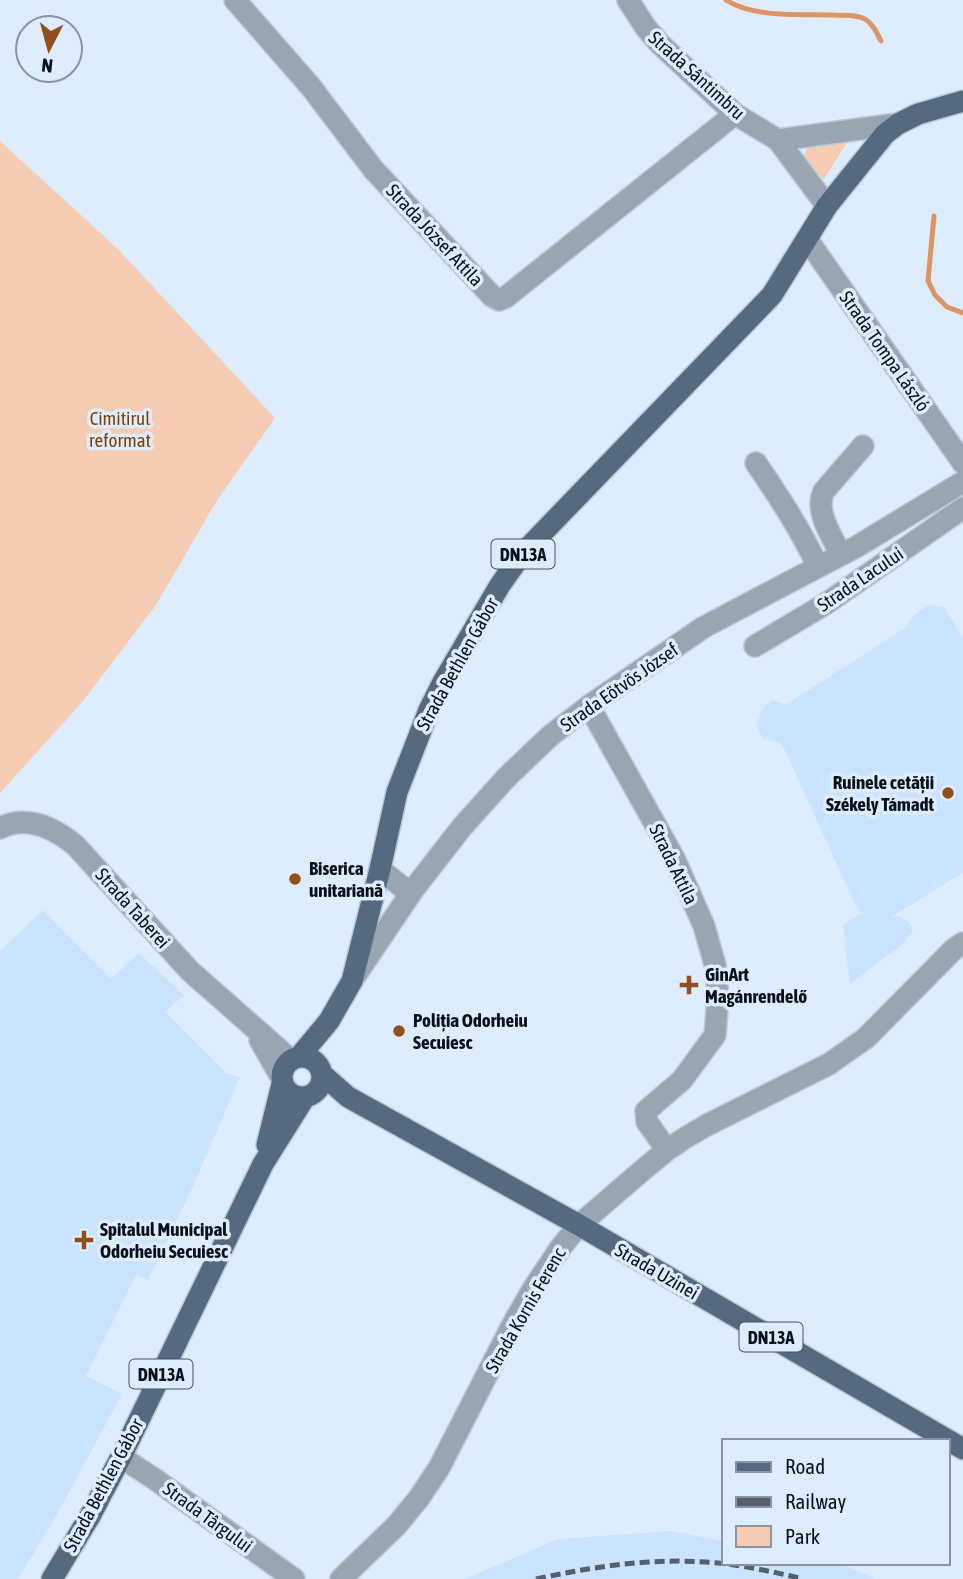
<svg xmlns="http://www.w3.org/2000/svg" width="963" height="1579" font-family="'Asap Condensed',sans-serif">
	<style>
		.built { fill: #cae4ff }
		.green { fill: #f6cdb4 }
		.lines { fill: none; stroke-linecap: round; stroke-linejoin: round }
		.stream { stroke: #dd9564; stroke-width: 5 }
		.street-casing { stroke: #bbcada; stroke-width: 24 }
		.primary-casing { stroke: #bbcada; stroke-width: 24 }
		.street { stroke: #99a5b1; stroke-width: 21 }
		.primary { stroke: #566a7f; stroke-width: 21 }
		.rail { stroke: #55606c; stroke-width: 5; stroke-dasharray: 10 5; stroke-linecap: butt }
		.poi-dot { fill: #914f1d; stroke: #ddedfe; stroke-width: 2.5 }
		.labels { text-anchor: middle; dominant-baseline: central; stroke-width: 7; stroke-linejoin: round; paint-order: stroke }
		.shield { fill: #ddedfe; stroke: #48535e; stroke-width: 2 }
		.shield-label { font-size: 18px; font-weight: bold; fill: #08111a }
		.street-label { font-size: 19px; fill: #08111a; stroke: #ddedfe }
		.park-label { font-size: 19px; fill: #7f3d00; stroke: #ddedfe }
		.poi-label { font-size: 19px; font-weight: bold; fill: #08111a; stroke: #ddedfe; text-anchor: start }
	</style>
	<rect width="100%" height="100%" fill="#ddedfe"/>
	<path class="built" d="M929 605 943 606 963 638V873L891 917 899 916 905 919 911 924 913 932 900 946 850 984 843 925 861 913 854 902 782 744 763 739 757 726 761 710 772 700 787 704 905 628 913 616Z
		M43 910 111 979 139 953 184 995 165 1012 226 1073 240 1077 195 1182 148 1280 136 1275 86 1376 122 1394 54 1520 18 1579H0V951Z
		M671 1531 723 1541V1563H840L875 1579H465L558 1539Z"/>
	<path class="green" d="M0 141 119 250 275 418 216 502 156 605 83 701 0 793Z
		M848 141 824 179 813 173 802 160 808 146Z"/>
	<g class="lines">
		<path class="stream" d="M726 0C753 18 801 14 833 15 843 16 855 14 865 19 873 24 877 33 881 41
			M934 216 928 281 935 295 947 307 963 313"/>
		<defs>
			<path id="street" d="M235 0 311 87 373 169 492 296 499 300 506 297 735 114
				M628 0 646 28 660 44 735 114 778 140 827 206
				M778 140 898 124
				M807 239 963 463
				M756 463C779 497 801 530 818 567
				M841 555C832 536 814 511 824 491L863 446
				M755 646 827 603 963 508
				M589 706 674 858 704 926 715 965 718 997 715 1035 682 1080 646 1111 647 1122 667 1150
				M0 828C27 814 54 828 75 845L190 971 291 1060
				M380 869 402 887 413 890
				M353 979 413 890 462 827 506 778 550 736 589 706 704 627 856 547 963 482
				M260 1040 281 1077
				M121 1457 156 1480 294 1579
				M341 1579 397 1525 419 1498 439 1468 515 1320 533 1289 561 1247 579 1225 644 1169 667 1150 685 1138 707 1125 829 1064 866 1038 954 949 963 943"/>
			<path id="primary" d="M282 1077a20 20 0 1 1 40 0a20 20 0 1 1-40 0Z
				M299 1057 329 1021 352 981 380 869 397 792 429 710 443 682 500 585 522 554 772 295 827 206 885 134 898 124 918 114 963 101
				M322 1074 348 1097 579 1225 963 1449
				M267 1145 282 1084
				M52 1579 90 1516 121 1457 263 1164 305 1097"/>
		</defs>
		<use href="#street" class="street-casing"/>
		<use href="#primary" class="primary-casing"/>
		<use href="#street" class="street"/>
		<use href="#primary" class="primary"/>
		<path class="rail" d="M536 1579C596 1566 656 1557 718 1563 746 1566 775 1572 803 1579"/>
	</g>
	<g class="poi-dot">
		<circle cx="948" cy="793" r="7"/>
		<circle cx="295" cy="879" r="7"/>
		<path d="M685.5 974.5h7v7h7v7h-7v7h-7v-7h-7v-7h7z"/>
		<circle cx="399" cy="1031" r="7"/>
		<path d="M80.5 1229.5h7v7h7v7h-7v7h-7v-7h-7v-7h7z"/>
	</g>
	<g class="labels">
		<g class="shield">
			<rect x="491.5" y="539.5" width="63" height="29" rx="5"/>
			<rect x="739.5" y="1322.5" width="63" height="29" rx="5"/>
			<rect x="129.5" y="1359.5" width="63" height="29" rx="5"/>
		</g>
		<g class="shield-label">
			<text x="523" y="554">DN13A</text>
			<text x="771" y="1337">DN13A</text>
			<text x="161" y="1374">DN13A</text>
		</g>
		<g class="street-label">
			<text transform="translate(697 75) rotate(42)">Strada Sântimbru</text>
			<text transform="translate(435 235) rotate(47)">Strada József Attila</text>
			<text transform="translate(885 351) rotate(55)">Strada Tompa László</text>
			<text transform="translate(860 579) rotate(-34)">Strada Lacului</text>
			<text transform="translate(457 664) rotate(-61)">Strada Bethlen Gábor</text>
			<text transform="translate(619 687) rotate(-35)">Strada Eötvös József</text>
			<text transform="translate(674 864) rotate(64)">Strada Attila</text>
			<text transform="translate(133 908) rotate(48)">Strada Taberei</text>
			<text transform="translate(657 1271) rotate(30)">Strada Uzinei</text>
			<text transform="translate(525 1310) rotate(-60)">Strada Kornis Ferenc</text>
			<text transform="translate(103 1485) rotate(-62)">Strada Bethlen Gábor</text>
			<text transform="translate(208 1517) rotate(36)">Strada Târgului</text>
		</g>
		<g class="park-label">
			<text x="120" y="418">Cimitirul<tspan x="120" dy="22">reformat</tspan></text>
		</g>
		<g class="poi-label">
			<text x="934" y="782" text-anchor="end">Ruinele cetății<tspan x="934" dy="22">Székely Támadt</tspan></text>
			<text x="309" y="868">Biserica<tspan x="309" dy="22">unitariană</tspan></text>
			<text x="705" y="974">GinArt<tspan x="705" dy="22">Magánrendelő</tspan></text>
			<text x="413" y="1020">Poliția Odorheiu<tspan x="413" dy="22">Secuiesc</tspan></text>
			<text x="100" y="1229">Spitalul Municipal<tspan x="100" dy="22">Odorheiu Secuiesc</tspan></text>
		</g>
	</g>
	<rect x="722" y="1439" width="228" height="126" fill="#ddedfe" stroke="#8895a3" stroke-width="2"/>
	<rect x="736" y="1462" width="35" height="10" fill="#566a7f" stroke="#8895a3" stroke-width="2"/>
	<text x="785" y="1474" font-size="21" fill="#08111a">Road</text>
	<rect x="736" y="1497" width="35" height="10" fill="#55606c" stroke="#8895a3" stroke-width="2"/>
	<text x="785" y="1509" font-size="21" fill="#08111a">Railway</text>
	<rect x="736" y="1526" width="35" height="21" fill="#f6cdb4" stroke="#8895a3" stroke-width="2"/>
	<text x="785" y="1544" font-size="21" fill="#08111a">Park</text>
	<g transform="translate(49 49) rotate(186)"><circle r="33" fill="#ddedfe" stroke="#8895a3" stroke-width="2"/>
	<path d="M0-5L12 26L0 18L-12 26Z" fill="#914f1d"/>
	<text y="-10" font-size="19" font-weight="bold" text-anchor="middle" fill="#08111a">N</text>
	</g>
</svg>
